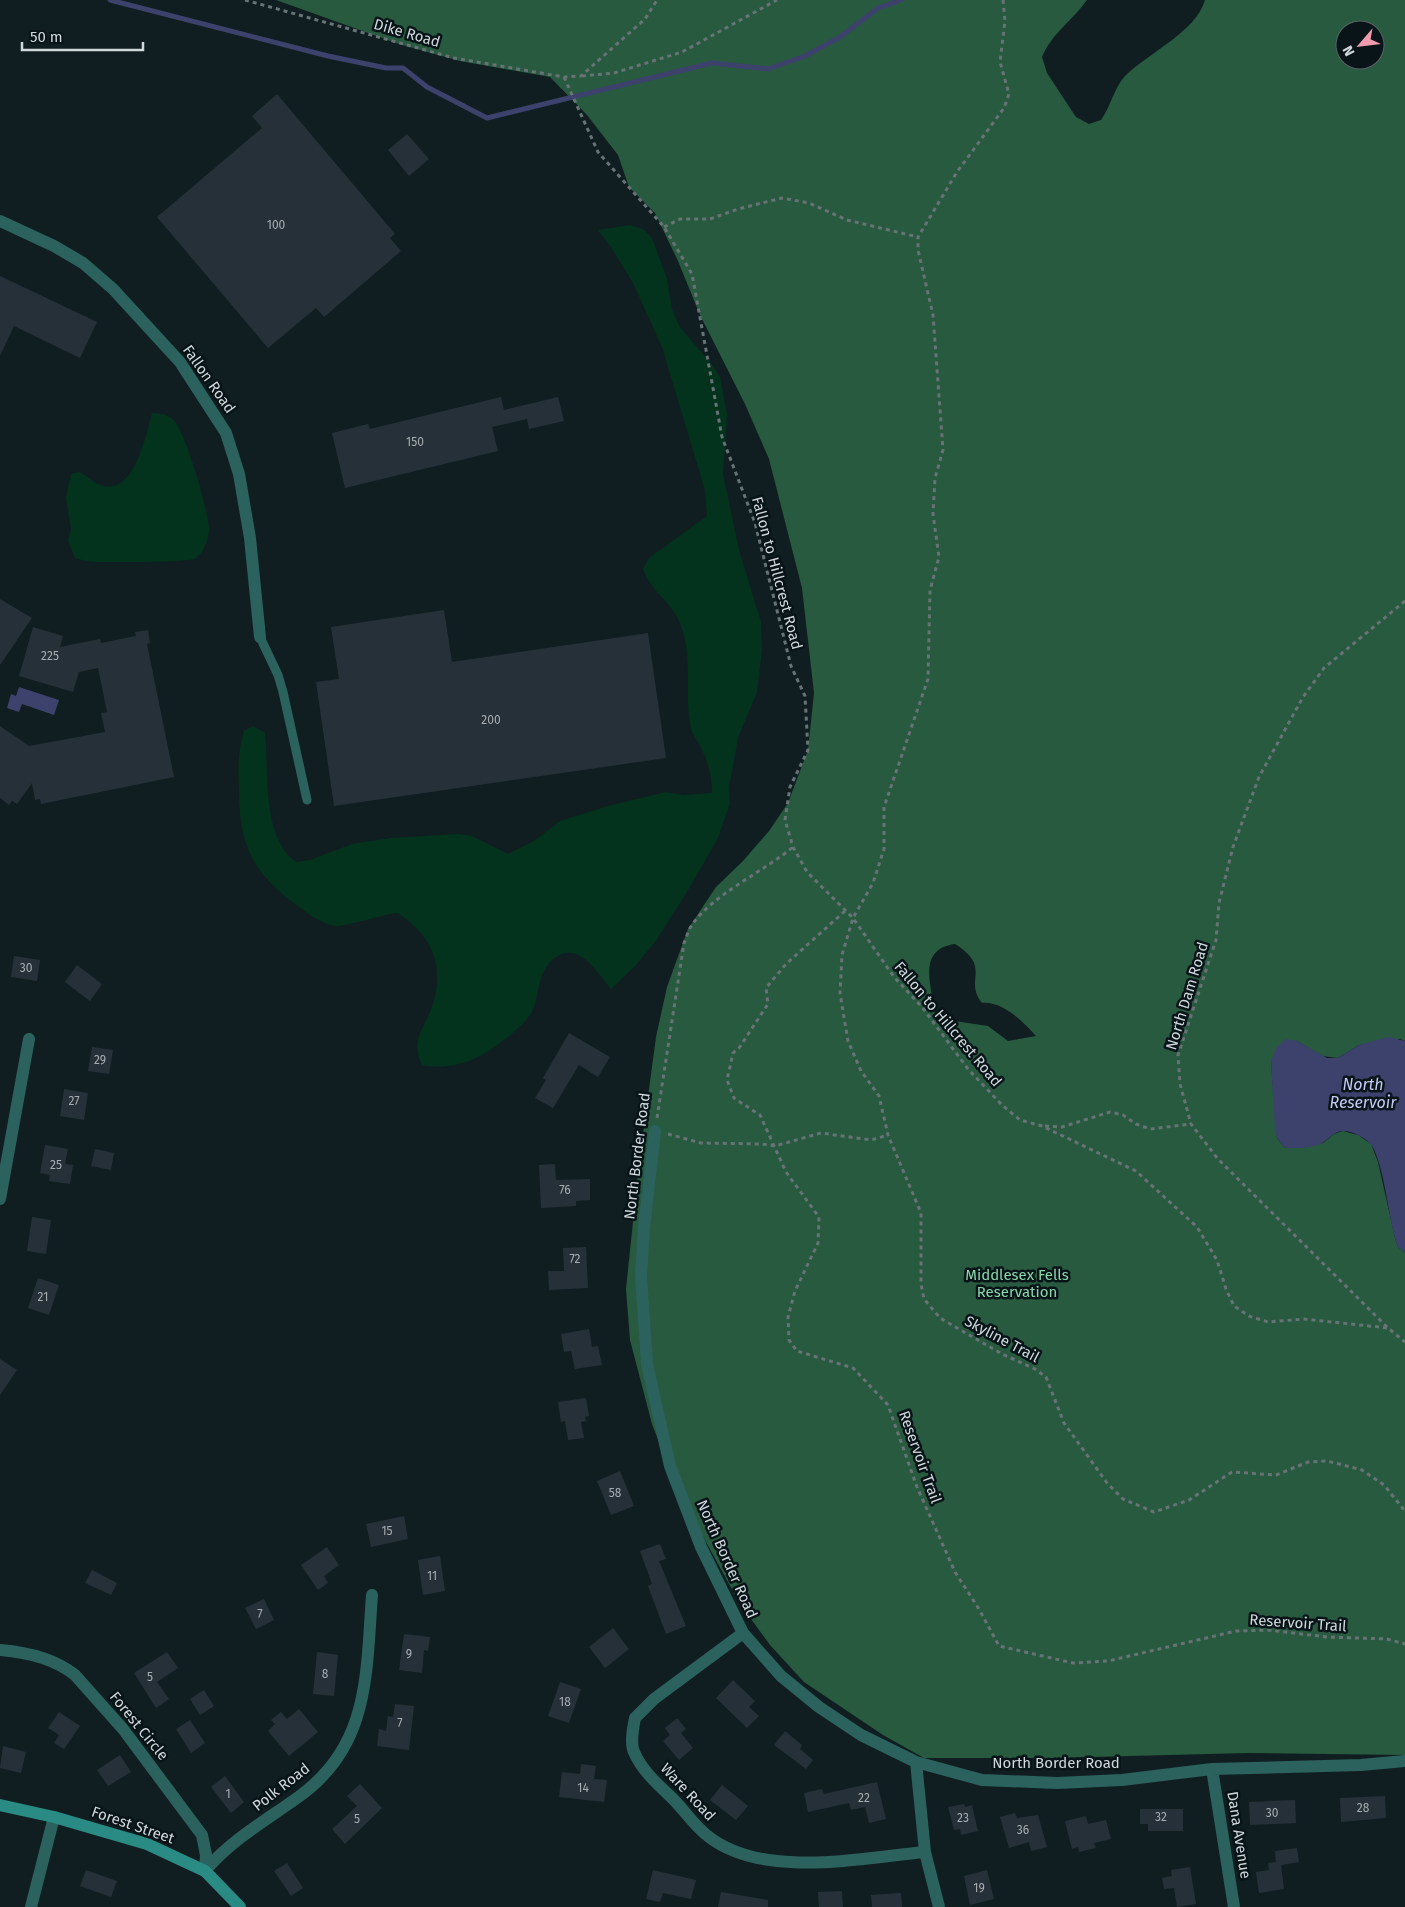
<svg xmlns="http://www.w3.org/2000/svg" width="1405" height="1907" font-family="'Fira Sans',sans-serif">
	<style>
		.green { fill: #04331d }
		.forest { fill: #285a3f; fill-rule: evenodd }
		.water { fill: #3c426c }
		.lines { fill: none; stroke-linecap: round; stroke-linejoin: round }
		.stream { stroke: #3c426c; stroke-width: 5 }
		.building { fill: #263038 }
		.path { stroke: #687376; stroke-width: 3; stroke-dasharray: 4 4; stroke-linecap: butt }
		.lane { stroke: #2b625d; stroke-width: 9 }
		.street { stroke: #2b625d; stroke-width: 12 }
		.secondary { stroke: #298b83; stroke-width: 12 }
		.labels { text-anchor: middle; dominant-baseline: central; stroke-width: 5; stroke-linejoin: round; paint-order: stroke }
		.number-label { font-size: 12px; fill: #a6aeb2 }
		.street-label { font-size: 15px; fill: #d0d8db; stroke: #081418 }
		.park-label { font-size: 15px; fill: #89d7aa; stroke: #081418 }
		.water-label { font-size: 16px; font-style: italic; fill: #c2caf5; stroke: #081418 }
	</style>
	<rect width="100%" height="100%" fill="#101e21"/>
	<path class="green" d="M630 225 643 229 652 238 667 279 672 309 679 326 709 361 720 377 727 415 723 474 739 550 761 622 762 650 757 692 738 738 729 788 730 803 718 838 687 892 655 942 635 966 611 989C599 974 581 944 559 955 548 961 543 971 540 982 537 992 536 1006 530 1015 524 1024 514 1032 505 1039 480 1059 455 1071 422 1065 410 1041 424 1029 432 1007 446 966 432 936 398 913 384 914 344 927 335 926 321 924 306 912 295 904 250 870 239 842 239 787 238 767 238 750 244 731L253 726 265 733C269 770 261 837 296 862L310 860 352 844 391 838 457 834 472 836 508 854 534 841 560 821 608 806 666 792 683 795 712 793C712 778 709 765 703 752 700 744 693 736 691 728 683 692 695 654 678 619 669 600 650 590 643 569L649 558 707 516 705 490 662 347 633 283 611 247 598 230Z
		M152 413C160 413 167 414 173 420 185 429 210 515 209 531 208 540 204 552 196 558 187 563 113 562 97 562 90 562 82 560 75 558L68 541 71 529 66 498 71 474 79 472C86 475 91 481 98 484 134 500 146 435 152 413Z"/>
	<path class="forest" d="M276 0H1087C1072 21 1052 33 1042 57L1047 73 1070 108 1076 117 1089 124 1101 120C1111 106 1114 88 1125 76 1148 53 1196 32 1205 0H1405V1041L1400 1039 1359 1045 1338 1058 1322 1056 1297 1041 1271 1062 1277 1138 1285 1148 1323 1143 1334 1134 1343 1131 1358 1135 1371 1144 1378 1162 1395 1238 1398 1247 1405 1253V1755L1247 1753 1052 1758H924L883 1735 804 1682 770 1645 740 1604 678 1491 652 1424 630 1340 626 1289 639 1164 656 1037 667 987 688 929 716 887 743 861 769 831 788 803 808 750 814 693 802 588 769 459 745 404 700 315 678 261 655 213 629 187 618 155 587 115 550 77 460 61 399 44ZM1345 30H1375V60H1345ZM955 944C993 968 963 979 982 1003 1003 1001 1023 1022 1036 1036L1008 1041 988 1026 941 1019 935 1014C932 987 916 949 955 944Z"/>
	<path class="water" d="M19 687 59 700 54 715 22 704 19 712 7 708 11 694 16 696Z
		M1388 1037 1405 1041V1253L1398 1247 1395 1238C1388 1213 1384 1166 1372 1146 1367 1138 1351 1130 1342 1131 1333 1132 1329 1139 1322 1143 1310 1149 1297 1148 1285 1148L1277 1138 1275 1129 1271 1062 1276 1048 1286 1039 1297 1041 1327 1058H1338L1359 1045Z"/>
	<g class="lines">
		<path class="stream" d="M110 0 328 56 386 68H403L427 87 487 118 712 63 768 69 805 56 840 37 878 8 901 0"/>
	</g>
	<path class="building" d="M277 94 395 234 390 238 401 251 324 317 316 308 268 348 157 217 262 128 252 116Z
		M407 134 429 159 409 176 388 150Z
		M0 276 97 322 80 358 14 326 0 356Z
		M501 397 504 410 558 397 564 421 529 429 527 419 492 427 498 451 345 488 332 433 368 424 370 429Z
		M0 599 32 618 0 665Z
		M444 610 452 662 648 633 666 758 334 806 316 682 339 679 331 627Z
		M33 627 63 636 60 647 100 639 101 643 136 636 135 632 148 630 150 643 147 644 174 777 41 804 40 799 35 800 32 783 17 804 12 801 9 805 0 798V726L29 746 105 732 101 713 107 712 98 668 79 672 73 692 19 676Z
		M14 956 40 960 37 981 11 977Z
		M77 965 102 984 90 1001 65 982Z
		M569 1033 610 1057 598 1077 579 1065 553 1108 535 1098 546 1080 543 1078Z
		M92 1047 113 1050 109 1074 88 1071Z
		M64 1089 88 1093 84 1120 60 1116Z
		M45 1145 68 1149 65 1164 73 1165 70 1184 49 1181 50 1175 40 1173Z
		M95 1149 114 1153 111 1170 91 1166Z
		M555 1164 556 1180 590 1179V1200L576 1201V1206L541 1208 539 1165Z
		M32 1217 51 1220 46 1254 27 1251Z
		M586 1247 588 1288 549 1290 548 1271H564L563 1248Z
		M38 1278 59 1285 49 1315 28 1308Z
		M589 1329 592 1347 598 1346 602 1365 575 1369 571 1351 564 1352 561 1334Z
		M0 1359 17 1370 0 1395Z
		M586 1398 589 1416 585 1417 586 1421 581 1422 584 1438 568 1440 565 1421 561 1422 558 1402Z
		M620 1471 634 1506 611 1515 597 1481Z
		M404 1516 408 1539 371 1547 366 1524Z
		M660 1544 666 1559 659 1561 686 1626 666 1634 648 1586 652 1584 640 1551Z
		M327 1547 339 1565 324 1576 328 1583 318 1590 301 1565Z
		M440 1556 445 1591 423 1595 418 1560Z
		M92 1570 117 1583 111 1595 85 1583Z
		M264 1599 274 1620 256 1629 245 1608Z
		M613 1628 629 1649 605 1668 589 1647Z
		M404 1634 430 1637 428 1651 424 1650 422 1673 399 1670Z
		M167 1652 178 1668 157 1682 169 1699 156 1708 134 1673Z
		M317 1652 338 1655 334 1696 313 1694Z
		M733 1680 755 1701 749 1707 759 1716 747 1728 716 1698Z
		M560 1682 581 1689 569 1723 548 1716Z
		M204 1690 214 1706 200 1715 190 1699Z
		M395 1704 414 1706 409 1750 377 1746 379 1729 386 1731 388 1716 393 1717Z
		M299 1709 318 1732 289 1756 268 1731 275 1724 271 1720 281 1712 287 1719Z
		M59 1712 80 1726 64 1749 54 1743 59 1735 48 1728Z
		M677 1718 686 1729 681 1733 693 1748 679 1760 663 1741 670 1735 665 1728Z
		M190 1720 205 1743 191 1753 176 1729Z
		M785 1731 802 1745 800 1749 813 1760 806 1769 774 1745Z
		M3 1746 26 1752 21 1773 0 1768Z
		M120 1755 131 1772 108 1786 97 1770Z
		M581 1764 596 1766 594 1779 607 1780 604 1802 559 1797 562 1772 580 1774Z
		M225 1776 244 1802 231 1813 211 1787Z
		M877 1782 886 1819 869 1823 865 1807 851 1810 849 1803 808 1812 804 1793 822 1789 824 1794Z
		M360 1784 382 1808 345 1844 332 1829 357 1806 347 1796Z
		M722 1785 748 1806 736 1820 710 1800Z
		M1385 1796 1386 1818 1341 1822 1340 1798Z
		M1295 1800 1296 1823 1250 1825 1249 1802Z
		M964 1804 965 1807 972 1805 978 1831 961 1835 960 1829 954 1830 948 1807Z
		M1140 1809H1183V1831H1148V1824H1140Z
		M1015 1813 1017 1818 1038 1815 1047 1847 1031 1851 1029 1842 1009 1848 1000 1817Z
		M1086 1816 1088 1824 1106 1820 1111 1839 1094 1843 1096 1848 1079 1852 1078 1847 1072 1849 1065 1821Z
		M1297 1848 1299 1862 1281 1865 1284 1889 1259 1893 1256 1872 1269 1870 1268 1863 1276 1862 1275 1851Z
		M287 1863 303 1888 291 1896 274 1871Z
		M1190 1867 1196 1904 1177 1907 1174 1888 1164 1889 1162 1878 1172 1876 1171 1870Z
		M86 1870 117 1881 111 1897 80 1886Z
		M653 1870 696 1880 691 1899 663 1893 660 1902 646 1899Z
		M987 1870 994 1899 970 1905 964 1876Z
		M842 1891 843 1907H819L818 1892Z
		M721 1892 768 1900V1907H718Z
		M901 1893 902 1907H872L871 1895Z"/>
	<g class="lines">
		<path class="path" d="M245 0 454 58 564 77 581 76 645 19 657 0
			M1003 0 1005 21 1000 62 1009 94 1004 108 957 172 918 237V250L933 315 943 450 935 478 933 514 939 557 930 590 928 679 884 807V849L873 883 853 918 842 955 840 993 848 1041 861 1071 879 1096 888 1135 921 1213V1284L924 1299 940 1318 1002 1354 1035 1369 1046 1377 1064 1423 1107 1483 1123 1499 1154 1512 1189 1500 1232 1472 1276 1475 1308 1462 1327 1461 1362 1470 1384 1485 1405 1511
			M582 76 614 73 682 52 777 0
			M564 77 598 152 664 227 692 274 722 437 755 523 791 666 805 696 808 750 790 787 785 820 793 847 807 872 853 918 894 977 922 1007 968 1069 1002 1105 1020 1120 1042 1126 1136 1171 1197 1227 1217 1260 1226 1289 1234 1306 1249 1316 1268 1322 1304 1319 1388 1328
			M664 227 680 219H710L738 209 782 198 809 203 847 220 918 237
			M1405 601 1324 668 1303 697 1259 777 1233 847 1219 903 1216 940 1178 1055 1180 1084 1191 1124 1218 1159 1388 1328 1405 1342
			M845 911 786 964 766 988 768 1004 739 1048 733 1053 727 1080 734 1098 760 1115 786 1172 819 1217 818 1243 795 1291 788 1317 789 1340 797 1351 853 1368 888 1405 917 1487 955 1572 979 1609 999 1646 1073 1663 1108 1661 1236 1631 1268 1630 1327 1637 1387 1639 1405 1644
			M657 1118 684 943C687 937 688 930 692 925 712 895 763 872 793 847
			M1045 1126 1062 1127 1110 1112 1123 1115 1136 1124 1150 1129 1191 1124
			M668 1134 701 1143 762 1144 775 1146 821 1133 871 1140 888 1135"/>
		<path class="lane" d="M260 637 278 675 283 692 307 800"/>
		<path class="street" d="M0 221 54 246 83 263 113 289 180 362 226 433 239 474 250 538 260 637
			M655 1131 644 1228 641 1276 647 1364 670 1466 701 1547 743 1633 781 1676 819 1707 861 1735 916 1762 982 1780 1057 1783 1122 1780 1212 1769 1361 1765 1405 1761
			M0 1199 29 1039
			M743 1633 654 1699 635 1718C633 1728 630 1743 634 1752 641 1769 657 1784 670 1796 684 1809 693 1825 709 1837 764 1879 860 1858 925 1852
			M0 1650C25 1652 55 1659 75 1675L123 1729 202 1835 206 1855 205 1871
			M916 1762 925 1852 939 1907
			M1212 1769 1234 1907
			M205 1871C231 1840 265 1821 297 1798 370 1747 366 1675 372 1595
			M31 1907 54 1817"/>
		<path class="secondary" d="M0 1805 54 1817 147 1844 205 1871 240 1907"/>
	</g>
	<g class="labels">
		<g class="number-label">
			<text x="276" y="225">100</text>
			<text x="415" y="442">150</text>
			<text x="50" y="656">225</text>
			<text x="491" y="720">200</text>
			<text x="26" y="968">30</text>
			<text x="100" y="1060">29</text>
			<text x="74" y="1101">27</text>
			<text x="56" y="1165">25</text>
			<text x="565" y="1190">76</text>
			<text x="575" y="1259">72</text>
			<text x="43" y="1297">21</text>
			<text x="615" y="1493">58</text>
			<text x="387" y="1531">15</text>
			<text x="432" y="1576">11</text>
			<text x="260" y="1614">7</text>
			<text x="409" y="1654">9</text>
			<text x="325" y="1674">8</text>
			<text x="150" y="1677">5</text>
			<text x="565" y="1702">18</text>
			<text x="400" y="1723">7</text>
			<text x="583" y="1788">14</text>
			<text x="228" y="1794">1</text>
			<text x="864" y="1798">22</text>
			<text x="1363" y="1808">28</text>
			<text x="1272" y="1813">30</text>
			<text x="1161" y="1817">32</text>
			<text x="963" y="1818">23</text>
			<text x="357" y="1819">5</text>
			<text x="1023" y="1830">36</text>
			<text x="979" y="1888">19</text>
		</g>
		<g class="street-label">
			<text transform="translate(407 33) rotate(16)">Dike Road</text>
			<text transform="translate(209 379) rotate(55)">Fallon Road</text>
			<text transform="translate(777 573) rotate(75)">Fallon to Hillcrest Road</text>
			<text transform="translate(1187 996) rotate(-73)">North Dam Road</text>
			<text transform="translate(948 1024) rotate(50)">Fallon to Hillcrest Road</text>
			<text transform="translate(637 1156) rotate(-83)">North Border Road</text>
			<text transform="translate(1002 1339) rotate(28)">Skyline Trail</text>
			<text transform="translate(920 1457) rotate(70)">Reservoir Trail</text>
			<text transform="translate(727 1559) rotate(66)">North Border Road</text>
			<text transform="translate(1298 1623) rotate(4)">Reservoir Trail</text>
			<text transform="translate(139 1726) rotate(51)">Forest Circle</text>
			<text x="1056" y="1763">North Border Road</text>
			<text transform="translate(281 1787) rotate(-38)">Polk Road</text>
			<text transform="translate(688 1792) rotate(47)">Ware Road</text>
			<text transform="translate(133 1825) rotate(19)">Forest Street</text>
			<text transform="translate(1239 1835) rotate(81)">Dana Avenue</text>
		</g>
		<g class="park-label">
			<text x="1017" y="1275">Middlesex Fells<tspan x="1017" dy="17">Reservation</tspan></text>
		</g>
		<g class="water-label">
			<text x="1363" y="1084">North<tspan x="1363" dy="18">Reservoir</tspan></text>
		</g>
	</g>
	<g transform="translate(1360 45) rotate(242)"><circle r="24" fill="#081418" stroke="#586266"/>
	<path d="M0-4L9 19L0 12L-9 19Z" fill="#f29aad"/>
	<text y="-8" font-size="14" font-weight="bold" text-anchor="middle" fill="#d0d8db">N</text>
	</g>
	<path d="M22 42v8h121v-8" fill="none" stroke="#d0d8db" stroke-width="2.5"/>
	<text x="30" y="42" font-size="15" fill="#d0d8db" stroke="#081418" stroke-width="4" paint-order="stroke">50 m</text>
</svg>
